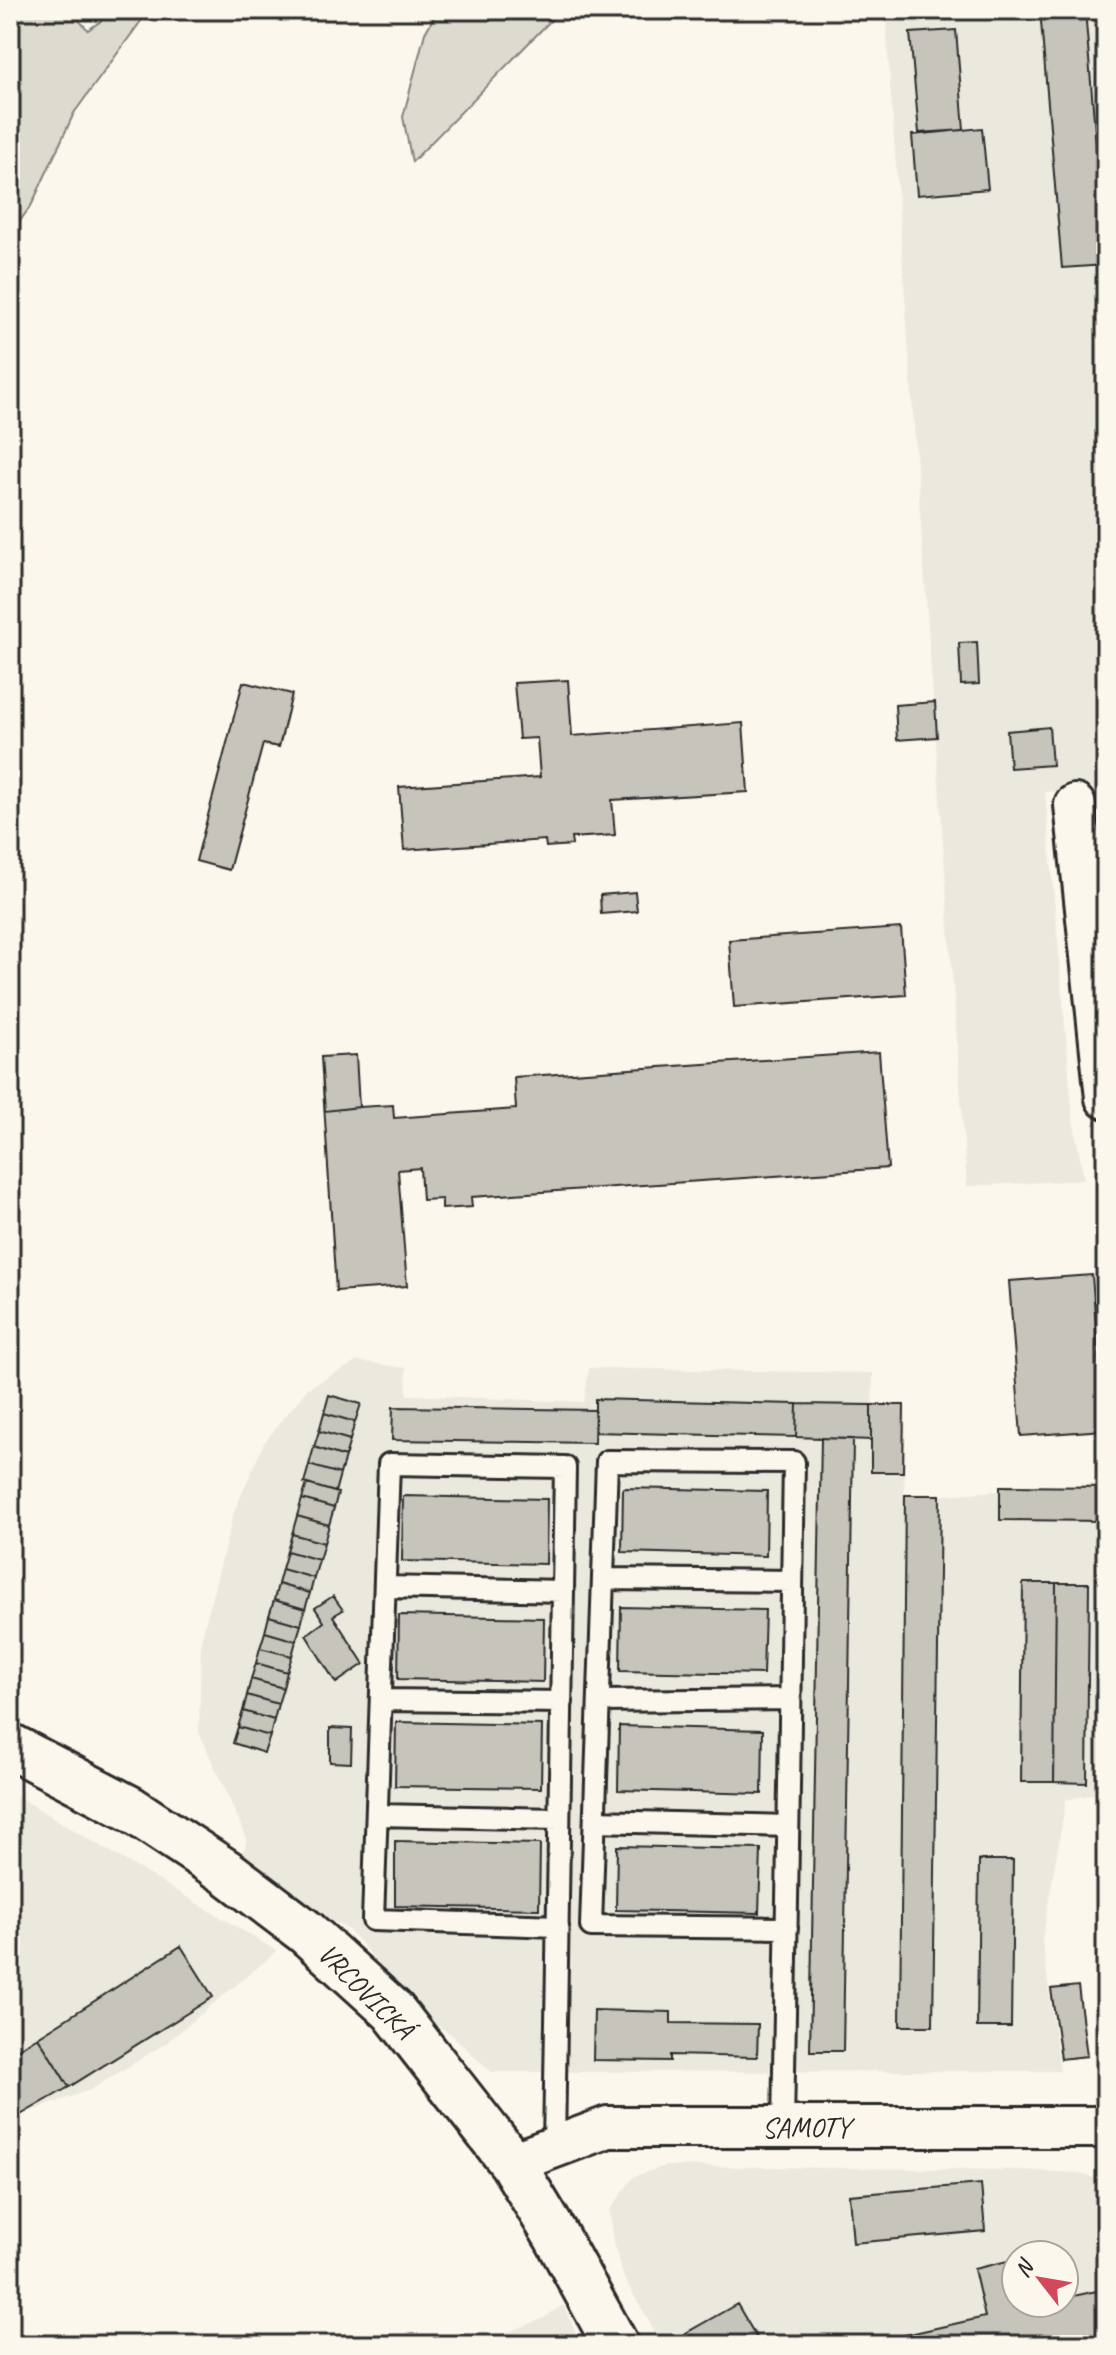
<svg xmlns="http://www.w3.org/2000/svg" width="1116" height="2355" font-family="Caveat,sans-serif">
	<style>
		.built { fill: #ebe8de; fill-rule: evenodd }
		.green { fill: #dddad0; stroke: #84827e; stroke-width: 2 }
		.building { fill: #c7c4bc; stroke: #2b2b2b; stroke-width: 2 }
		.lines { fill: none; stroke-linecap: round; stroke-linejoin: round }
		.lane-casing { stroke: #2b2b2b; stroke-width: 26 }
		.street-casing { stroke: #2b2b2b; stroke-width: 46 }
		.secondary-casing { stroke: #2b2b2b; stroke-width: 50 }
		.lane { stroke: #fbf7ec; stroke-width: 20 }
		.street { stroke: #fbf7ec; stroke-width: 40 }
		.secondary { stroke: #fbf7ec; stroke-width: 44 }
		.labels { text-anchor: middle; dominant-baseline: central; stroke-width: 6; stroke-linejoin: round; paint-order: stroke }
		.street-label { font-size: 28px; fill: #2b2b2b; stroke: #fbf7ec }
	</style>
	<rect width="100%" height="100%" fill="#fbf7ec"/>
	<filter id="ink" filterUnits="userSpaceOnUse"><feTurbulence type="fractalNoise" baseFrequency=".0125" numOctaves="2"/><feDisplacementMap in="SourceGraphic" scale="16" xChannelSelector="R" yChannelSelector="G"/><feConvolveMatrix kernelMatrix="1 2 1 2 8 2 1 2 1" color-interpolation-filters="sRGB"/></filter>
	<g filter="url(#ink)">
		<path class="built" d="M885 10H1106V829L1102 788 1045 792 1073 1119 1084 1180 967 1186Z
			M358 1361 406 1368 407 1395 584 1402 589 1368 873 1373 872 1409 906 1408 904 1498 1106 1483V1791L1066 1800 1042 1940 1060 2071 491 2072 452 2035 428 2019 349 1930 301 1904 242 1858 247 1839 199 1732 201 1640 234 1512 264 1443 308 1388Z
			M10 1792 277 1951 166 2043 92 2089 10 2119Z
			M666 2166 1020 2170 1077 2173 1106 2181V2345H658L650 2323 624 2278 614 2245 610 2210 634 2176ZM1016 2255H1064V2303H1016Z
			M563 2305 582 2345H474L542 2319Z"/>
		<path class="green" d="M10 10H78L74 15 88 30 117 10H149L74 113 32 204 10 235Z
			M438 10H561L412 162 403 117 425 33Z"/>
		<path class="building" d="M902 10H971L907 15 906 10Z
			M1040 10H1085L1106 265 1062 268Z
			M956 30 964 130 919 133 910 33Z
			M982 128 988 189 917 195 912 135Z
			M977 642 979 684 961 685 959 643Z
			M568 680 572 736 743 723 748 792 612 800 615 835 571 838 572 845 546 847 545 840 404 850 399 787 540 777 537 738 519 739 514 683Z
			M243 682 292 694 279 747 263 744 229 870 196 861Z
			M935 702 937 737 897 740 895 705Z
			M1049 727 1052 765 1010 768 1007 731Z
			M635 892 637 911 601 914 600 895Z
			M901 928 906 995 734 1007 729 940Z
			M879 1052 888 1168 471 1197 472 1207 442 1209V1199L422 1200 420 1168 398 1170 407 1286 336 1291 321 1057 356 1055 359 1107 393 1105 394 1118 516 1109 514 1077Z
			M356 1055 359 1107 325 1111 321 1057Z
			M1092 1275 1104 1430 1021 1436 1009 1281Z
			M329 1395 361 1404 355 1422 324 1413Z
			M595 1399 797 1404 796 1437 595 1432Z
			M797 1404 871 1405V1440L796 1437Z
			M871 1405H904L903 1472H871Z
			M393 1407 595 1410 594 1443 392 1440Z
			M324 1413 355 1422 350 1440 319 1431Z
			M319 1431 350 1440 345 1457 314 1447Z
			M821 1438 853 1439 843 2051H810Z
			M314 1447 345 1457 340 1474 309 1465Z
			M309 1465 340 1474 335 1492 304 1483Z
			M307 1484 338 1493 334 1508 302 1499Z
			M1000 1486 1106 1487V1521L1000 1520Z
			M623 1488 767 1491 766 1556 622 1552Z
			M905 1495H940L933 2026H900Z
			M403 1496 547 1499 546 1564 402 1561Z
			M302 1499 334 1508 329 1525 297 1516Z
			M297 1516 329 1525 324 1543 292 1534Z
			M292 1534 324 1543 319 1560 287 1551Z
			M287 1551 319 1560 314 1578 282 1569Z
			M282 1569 314 1578 310 1593 278 1584Z
			M1023 1583H1056L1054 1782H1021Z
			M1056 1583H1089L1087 1783 1054 1782Z
			M278 1584 310 1593 305 1609 274 1600Z
			M333 1596 343 1610 333 1616 364 1664 336 1683 306 1635 324 1622 315 1608Z
			M274 1600 305 1609 301 1625 269 1616Z
			M621 1607 765 1610 763 1674 620 1671Z
			M399 1615 544 1618 543 1682 398 1679Z
			M269 1616 301 1625 296 1641 265 1632Z
			M265 1632 296 1641 292 1656 260 1648Z
			M260 1648 292 1656 287 1672 256 1663Z
			M256 1663 287 1672 283 1688 251 1679Z
			M251 1679 283 1688 278 1704 247 1695Z
			M247 1695 278 1704 274 1720 243 1711Z
			M243 1711 274 1720 270 1736 238 1727Z
			M396 1722 542 1725 541 1788 395 1786Z
			M619 1726 763 1730 762 1794 618 1790Z
			M238 1727 270 1736 264 1753 233 1743Z
			M330 1728 352 1729 351 1763 330 1762Z
			M395 1841 540 1844 539 1909 395 1906Z
			M617 1846 761 1849 759 1913 616 1910Z
			M979 1860H1013L1011 2027H977Z
			M181 1946 213 1997 69 2087 38 2037Z
			M1078 1986 1087 2056 1061 2059 1051 1989Z
			M594 2010 671 2012V2023L758 2024 757 2057 670 2055V2061L593 2060Z
			M38 2037 69 2087 17 2117 10 2107V2054Z
			M981 2184 985 2231 853 2243 849 2195Z
			M1016 2259V2303H1064V2298L1106 2289V2345H861L985 2317 974 2269Z
			M737 2304 761 2345H683L679 2337Z"/>
		<g class="lines">
			<defs>
				<path id="lane" d="M603 1579 792 1581
					M385 1587 563 1591
					M381 1700 562 1702
					M599 1701 790 1699
					M377 1815 559 1819
					M595 1821 788 1826
					M783 2127C787 1905 791 1684 794 1462L607 1461 591 1926 787 1928
					M554 2147 565 1467 389 1464 373 1920 558 1926"/>
				<path id="street" d="M1075 805 1106 1098
					M512 2163 608 2127H1106"/>
				<path id="secondary" d="M10 1746 131 1809 228 1873 306 1932 393 2011 512 2163 556 2236 616 2345"/>
			</defs>
			<use href="#lane" class="lane-casing"/>
			<use href="#street" class="street-casing"/>
			<use href="#secondary" class="secondary-casing"/>
			<use href="#lane" class="lane"/>
			<use href="#street" class="street"/>
			<use href="#secondary" class="secondary"/>
		</g>
	</g>
	<g class="labels">
		<g class="street-label">
			<text transform="translate(366 1991) rotate(45)">VRCOVICKÁ</text>
			<text x="806" y="2127">SAMOTY</text>
		</g>
	</g>
	<rect width="1116" height="2355" fill="none" stroke="#fbf7ec" stroke-width="40"/>
	<rect x="20" y="20" width="1076" height="2315" fill="none" stroke="#2b2b2b" stroke-width="3" filter="url(#ink)"/>
	<g transform="translate(1040 2279) rotate(301)"><circle r="38" fill="#fbf7ec" stroke="#a8a59f" stroke-width="2"/>
	<path d="M0-6L14 30L0 20L-14 30Z" fill="#d1495b"/>
	<text y="-12" font-size="22" font-weight="bold" text-anchor="middle" fill="#2b2b2b">N</text>
	</g>
</svg>
